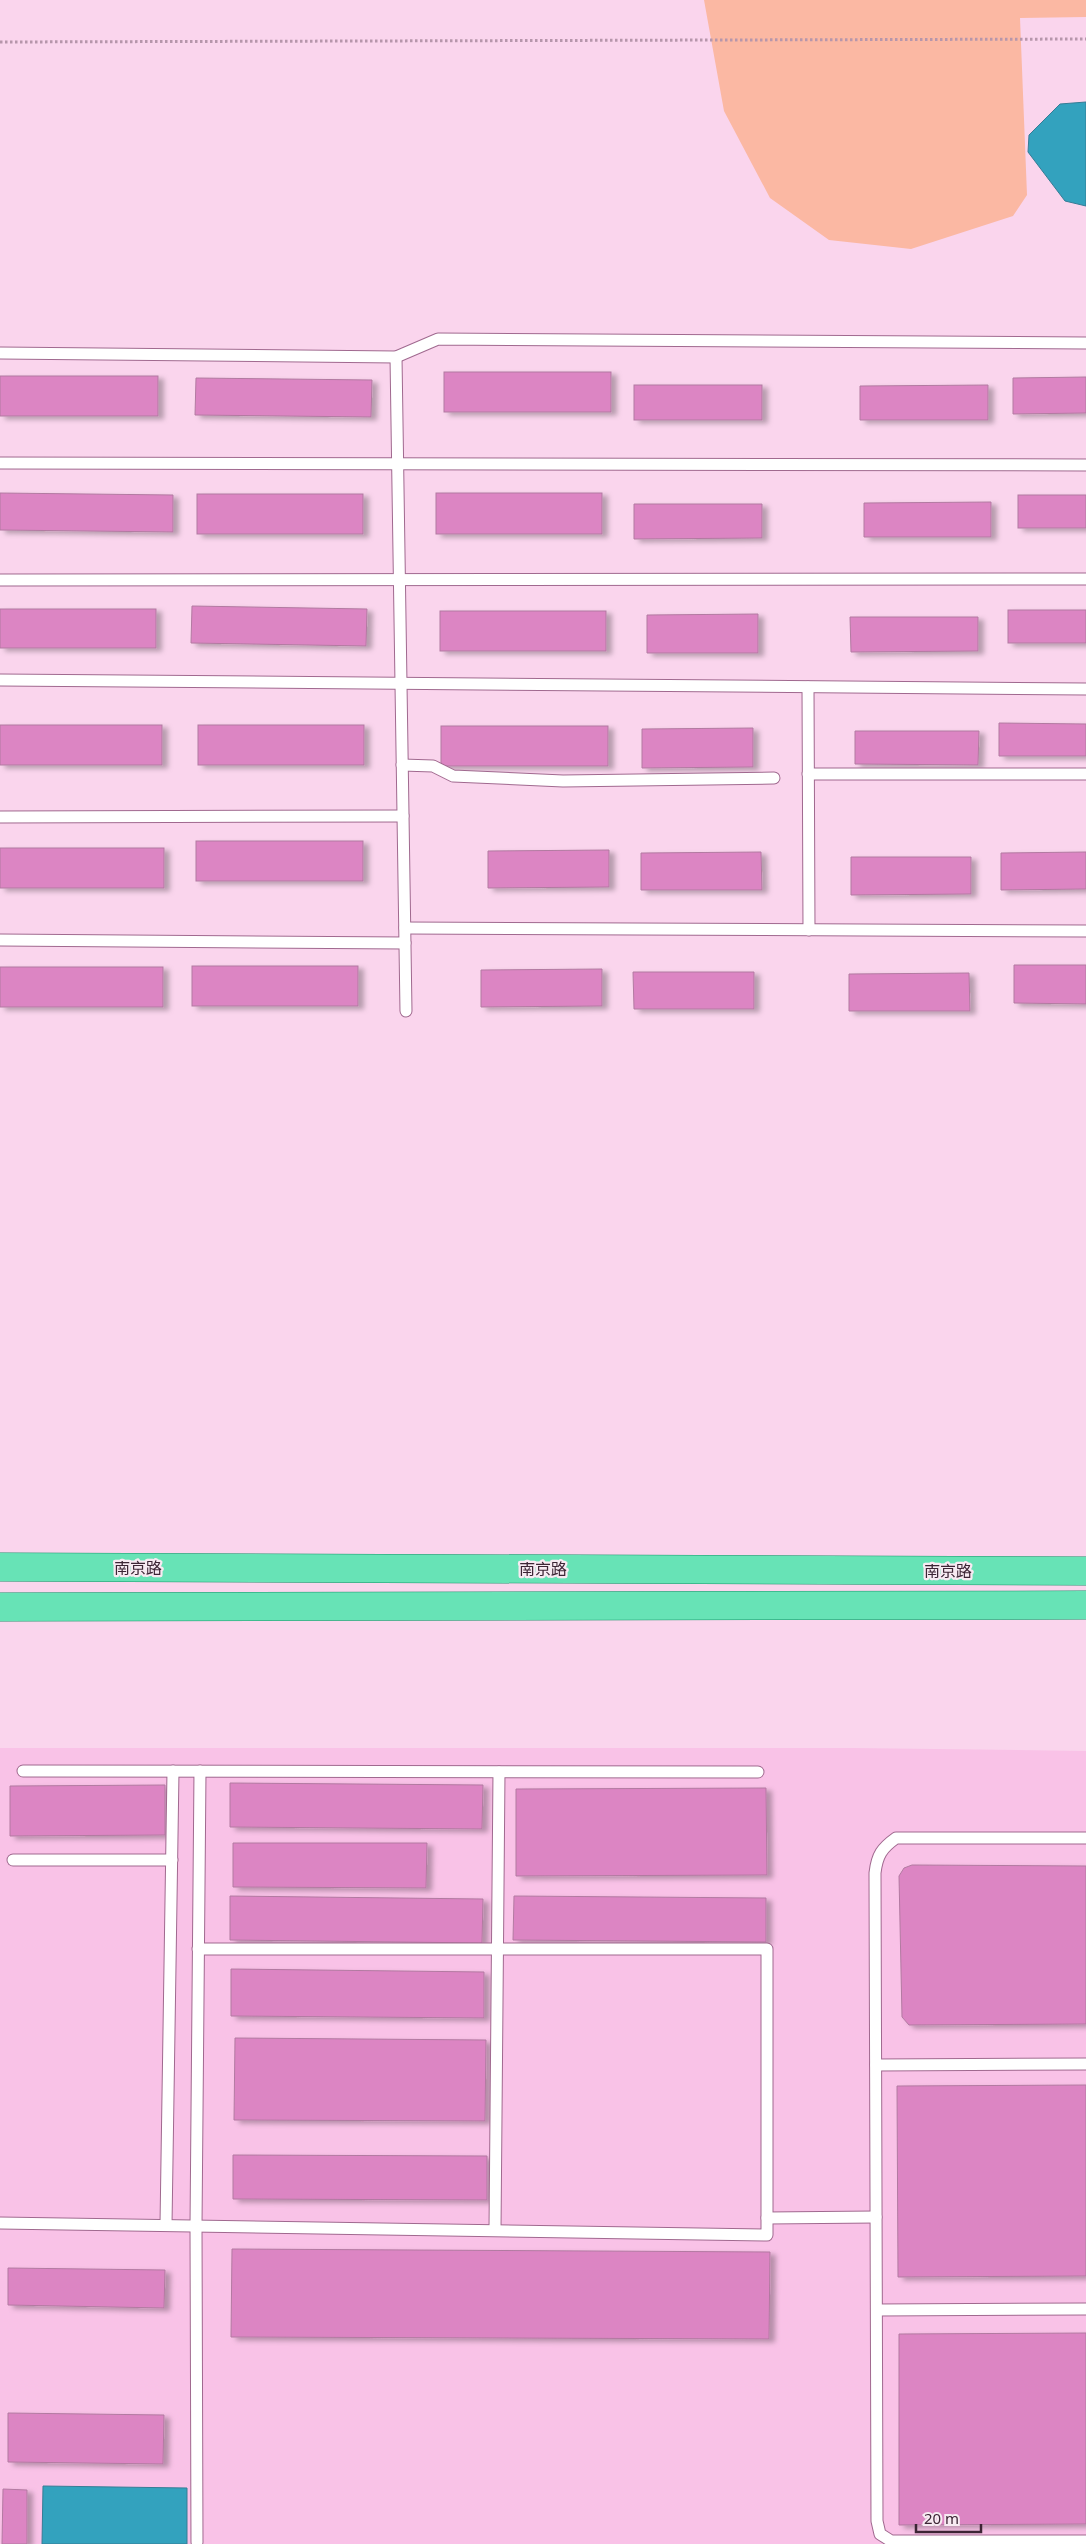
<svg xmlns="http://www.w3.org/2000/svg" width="1086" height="2544" font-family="'Noto Sans','Noto Sans SC',sans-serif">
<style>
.built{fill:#f9c2e7}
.green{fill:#fbb8a3}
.water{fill:#33a2be;stroke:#367c95}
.building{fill:#dc85c3;stroke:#b27aa1;filter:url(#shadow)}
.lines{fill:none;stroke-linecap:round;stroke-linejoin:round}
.service-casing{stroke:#a0698f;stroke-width:13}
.primary-casing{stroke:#169469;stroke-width:29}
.path{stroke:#b696ab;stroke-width:3;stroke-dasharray:2.5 2.5;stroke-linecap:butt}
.service{stroke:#fff;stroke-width:11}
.primary{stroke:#67e3b6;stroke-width:28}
.labels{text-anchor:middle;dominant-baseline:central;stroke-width:4.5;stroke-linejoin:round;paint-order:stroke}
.street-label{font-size:16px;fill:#3c2535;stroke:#f7eaf2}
</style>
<defs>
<filter id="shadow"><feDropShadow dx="5.5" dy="3" stdDeviation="2.5" flood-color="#0004"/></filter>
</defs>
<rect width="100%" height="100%" fill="#fad5ed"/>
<!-- built -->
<path class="built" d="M0,1748H853L1086,1751V2544H0Z"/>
<!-- green -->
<path class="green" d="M704,0H1086V17L1020,18L1027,195L1013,216L911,249L829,240L770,198L724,111Z"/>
<!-- water -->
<g class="water">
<path d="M1086,102V206L1065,201L1028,152L1029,135L1060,104Z"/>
<path d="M43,2486L187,2488V2544H42Z"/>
</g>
<!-- building -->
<g class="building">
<rect x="444" y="372" width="167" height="40"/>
<rect x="0" y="376" width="158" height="40"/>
<path d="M1086,377V413L1013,414V378Z"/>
<path d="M196,378L372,380L371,417L195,415Z"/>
<rect x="634" y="385" width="128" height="35"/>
<path d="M988,385V420H860V386Z"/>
<path d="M0,493L173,495V532L0,530Z"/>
<rect x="436" y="493" width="166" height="41"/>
<rect x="197" y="494" width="166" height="40"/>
<rect x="1018" y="495" width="68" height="33"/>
<path d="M991,502V537H864V503Z"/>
<path d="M634,504H762V538L634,539Z"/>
<path d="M192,606L367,609L366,646L191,643Z"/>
<rect x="0" y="609" width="156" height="39"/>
<rect x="1008" y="610" width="78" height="33"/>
<rect x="440" y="611" width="166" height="40"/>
<path d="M758,614V653H647V615Z"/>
<path d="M850,617H978V651L851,652Z"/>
<path d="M999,723L1086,724V756H999Z"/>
<rect x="0" y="725" width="162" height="40"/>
<rect x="198" y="725" width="166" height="40"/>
<rect x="441" y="726" width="167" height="40"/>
<path d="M753,728V767L642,768V729Z"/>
<path d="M855,731H979L978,765L855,764Z"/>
<rect x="196" y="841" width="167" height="40"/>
<rect x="0" y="848" width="164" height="40"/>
<path d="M609,850V887L488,888V851Z"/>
<path d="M761,852L762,890H641V853Z"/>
<path d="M1086,852V889L1001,890V853Z"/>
<path d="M851,857H971V894L851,895Z"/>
<path d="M1014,965H1086V1004L1014,1003Z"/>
<rect x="192" y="966" width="166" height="40"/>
<rect x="0" y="967" width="163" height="40"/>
<path d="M602,969V1006L481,1007V970Z"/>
<path d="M633,972H754V1009H634Z"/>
<path d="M969,973L970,1011H849V974Z"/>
<path d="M230,1783L483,1785L482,1829L230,1827Z"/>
<path d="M165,1785V1835L10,1836V1786Z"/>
<path d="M766,1788L767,1875L516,1876V1789Z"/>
<path d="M233,1843H427L426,1888L233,1887Z"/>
<path d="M912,1865L1086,1866V2024L909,2025L902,2017L899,1876L904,1868Z"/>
<path d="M230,1896L483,1899L482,1943L230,1940Z"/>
<path d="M514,1896L766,1898V1942L513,1940Z"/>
<path d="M231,1969L484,1972V2018L231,2016Z"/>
<path d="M235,2038L486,2040L485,2121L234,2120Z"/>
<path d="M1086,2085V2276L898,2277L897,2086Z"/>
<path d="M233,2155L487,2156V2200L233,2199Z"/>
<path d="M232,2249L770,2252L769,2339L231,2337Z"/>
<path d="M8,2268L165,2270L164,2308L8,2305Z"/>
<path d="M1086,2333V2524L899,2525V2334Z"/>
<path d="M8,2413L164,2415L163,2464L8,2462Z"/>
<path d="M3,2489L27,2490V2544H2Z"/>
</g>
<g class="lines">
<!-- service casing -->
<g class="service-casing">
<g id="service">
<path d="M0,353L396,357L438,339L1086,343"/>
<path d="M396,357L406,1011"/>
<path d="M0,463L1086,465"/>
<path d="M0,580L1086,579"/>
<path d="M0,680L1086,689"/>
<path d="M808,687L809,930"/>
<path d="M402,765L433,766L453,776L563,781L774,778"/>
<path d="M808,774H1086"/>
<path d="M0,817L403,816"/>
<path d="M405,928L1086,931"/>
<path d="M0,940L405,943"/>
<path d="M23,1771L758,1772"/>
<path d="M1086,1838H896C882,1848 877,1855 875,1873L877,2521L880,2534L891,2541H1086"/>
<path d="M13,1860H172"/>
<path d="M876,2065L1086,2064"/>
<path d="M767,2218L876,2217"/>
<path d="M0,2223L767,2235V1949H198"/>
<path d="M166,2225L173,1771"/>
<path d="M495,2230L499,1772"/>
<path d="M877,2310L1086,2309"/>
<path d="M197,2542L196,2226L200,1771"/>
</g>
</g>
<!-- primary casing -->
<g class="primary-casing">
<g id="primary">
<path d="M0,1567L1086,1571"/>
<path d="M0,1607L1086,1605"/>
</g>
</g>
<!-- path -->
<path class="path" d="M0,42L1086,39"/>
<!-- service -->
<use href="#service" class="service"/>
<!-- primary -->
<use href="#primary" class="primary"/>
</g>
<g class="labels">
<!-- street labels -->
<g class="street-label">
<text x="138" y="1568">南京路</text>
<text x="543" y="1569">南京路</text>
<text x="948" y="1571">南京路</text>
</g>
</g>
<!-- scale -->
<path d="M916 2524v8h65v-8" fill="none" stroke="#3c2535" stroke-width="2.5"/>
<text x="924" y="2524" font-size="15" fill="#3c2535" stroke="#f7eaf2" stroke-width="4" paint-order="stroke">20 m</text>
</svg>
